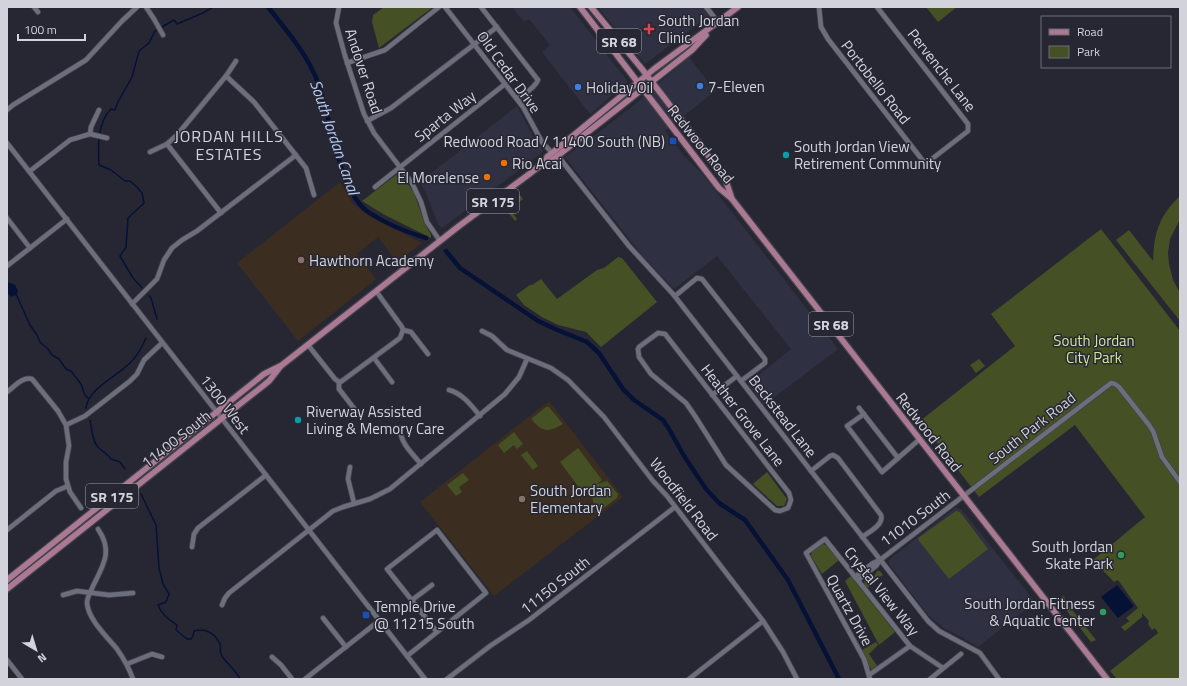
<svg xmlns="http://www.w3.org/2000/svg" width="1187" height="686" font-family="'Titillium Web',sans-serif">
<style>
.built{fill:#303043}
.education{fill:#3b2d20}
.green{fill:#455125}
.water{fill:#051235}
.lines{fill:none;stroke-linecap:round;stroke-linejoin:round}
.stream{stroke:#051235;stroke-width:1.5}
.canal{stroke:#051235;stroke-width:4.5}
.minor-casing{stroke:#42434d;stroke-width:6}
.major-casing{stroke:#42434d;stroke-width:8}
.minor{stroke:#6d6e7c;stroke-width:4.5}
.major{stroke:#ab7992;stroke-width:5.5}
.health-dot{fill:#e0444e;stroke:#272734;stroke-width:1.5}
.shop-dot{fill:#3f7fe0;stroke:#272734;stroke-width:1.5}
.transit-dot{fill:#1a4fb4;stroke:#272734;stroke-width:1.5}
.culture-dot{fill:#0f9aa8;stroke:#272734;stroke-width:1.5}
.food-dot{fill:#e8710a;stroke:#272734;stroke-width:1.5}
.education-dot{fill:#8d6e63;stroke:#272734;stroke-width:1.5}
.leisure-dot{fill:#2e9e5b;stroke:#272734;stroke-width:1.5}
.labels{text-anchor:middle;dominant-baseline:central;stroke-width:3;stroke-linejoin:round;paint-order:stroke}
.shield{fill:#272734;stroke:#9f9fa9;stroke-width:1}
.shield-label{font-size:14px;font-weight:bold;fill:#d2d3db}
.poi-label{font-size:15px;fill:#d2d3db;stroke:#272734;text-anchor:start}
.street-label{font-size:15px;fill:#d2d3db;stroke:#272734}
.park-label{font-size:15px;fill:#d0e79b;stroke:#272734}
.neighbourhood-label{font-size:16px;letter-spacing:1px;fill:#d2d3db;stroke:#272734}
.water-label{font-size:16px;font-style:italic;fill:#b8cbf4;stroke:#272734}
</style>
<rect width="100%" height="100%" fill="#272734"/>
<!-- built -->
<g class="built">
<path d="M512,7H570L628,82L590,114L542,52L550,45L529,19L524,22Z"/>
<path d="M598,7H711L714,12L645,64Z"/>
<path d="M689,57L715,91L665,131L685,157L703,175L838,349L764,405L749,385V383L791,349L717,256L674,289L641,254L565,157L603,129L634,105Z"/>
<path d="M517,106L534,138L543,150L540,154L442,228L438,224L426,193L420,182Z"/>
<path d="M955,508H957L962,510L1035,602L978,647L960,636L944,628L928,615L889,564V560L894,556Z"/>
</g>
<!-- education -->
<g class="education">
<path d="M340,182L353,204L369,216L422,243L397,262L378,237L357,254L376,279L298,341L237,263Z"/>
<path d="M549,401L623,497L494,596L420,502Z"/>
</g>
<!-- green -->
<g class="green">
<path d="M384,7H433L379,48L372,22L373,15Z"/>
<path d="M926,7H957L938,22Z"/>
<path d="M400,172L414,193L425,224L431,235V238L383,214L362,201Z"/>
<path d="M520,195L523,199L510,209L517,219L515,221L504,207Z"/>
<path d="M1180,196V219L1170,239L1168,253L1169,264L1173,280L1180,293V321L1116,240L1129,230L1153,261C1154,233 1159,216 1180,196Z"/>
<path d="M1101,229L1180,331V679H1117L1110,671L1158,633L1155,628L1152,630L1148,624L1149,621L1142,613V617L1125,631L1121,627L1128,622H1130L1126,618L1138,608L1118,580L1114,582L1093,560L1145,517L1075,425L979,497L920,421L1015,346L991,314Z"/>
<path d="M618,257L622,258L657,302L601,347L586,332L558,325L542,317L524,305L516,295L530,285H532L541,279L557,299L597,270L604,268Z"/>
<path d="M979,359L985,366L976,373L970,365Z"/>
<path d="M546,407H549L563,424C548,433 542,432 531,419Z"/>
<path d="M514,432L523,444L517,449L514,445L504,453L498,445Z"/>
<path d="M578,448L602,480L584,494L560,462Z"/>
<path d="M527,451L538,466L533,470L521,455Z"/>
<path d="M767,472L787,499L784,506H777L753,484Z"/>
<path d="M463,473L469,480L459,487L462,492L456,496L447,485Z"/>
<path d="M607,481L618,494L617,498L601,510C593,506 592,500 592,492L597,484Z"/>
<path d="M956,511L960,512L988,549L949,579L919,541L918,538Z"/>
<path d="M821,544C829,543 835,554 839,560L822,574L811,556L812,552Z"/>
<path d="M877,571H880L883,575L873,581L868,588L865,585L864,581L875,575Z"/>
<path d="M851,576L895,632L879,645L845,581Z"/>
<path d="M1064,596L1066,602L1096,640L1091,642L1059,601L1061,597Z"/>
<path d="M876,642L878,645L869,654L878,667L872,670L868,666L862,650Z"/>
</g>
<!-- water -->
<g class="water">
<path d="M8,282L15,285L18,291L16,295L11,297L7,293Z"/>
<path d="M1117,585L1134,606L1118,618L1101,597Z"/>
</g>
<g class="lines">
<!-- stream -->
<g class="stream">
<path d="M142,288L133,278L120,256L126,247L128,218L144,203L142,193L137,187L130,181H125L111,170L99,165C98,147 97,123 111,109L115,110L118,102L132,77L139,51L149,43L155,31L174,20L177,24L203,13L213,7"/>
<path d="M16,294L30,325L37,335L40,342L48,349L52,355L59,359L66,369L71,371L81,384L85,395L88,398"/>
<path d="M149,296L151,298L157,319"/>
<path d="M86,408C88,388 118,376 131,362C138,355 142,347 146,338"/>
<path d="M90,420C92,428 92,443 99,448C104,453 107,453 111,459L120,462L125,469"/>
<path d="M141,494L156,525L159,568L163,584L169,594L166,602L158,605C161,614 169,620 177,625L176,630L187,639H191L193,636L194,631C205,628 215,633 220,644C221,648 219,652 222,656C227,664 236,670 240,679"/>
</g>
<!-- canal -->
<g class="canal">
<path d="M268,7C286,30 308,55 318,83C331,118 338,190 368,212C386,224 406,232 426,238"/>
<path d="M446,251L460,268L538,321L555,329L587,342L599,353L623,389L634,400L663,420L669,429L684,456L706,489L719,503L745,520L788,580L839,679"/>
</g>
<!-- minor casing -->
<g class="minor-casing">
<g id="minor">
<path d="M34,7L38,12"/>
<path d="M146,7L154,19L163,35"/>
<path d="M339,7L336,23L345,56L364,114L374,133L412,183L421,202L427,222L440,241"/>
<path d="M445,7L523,107L542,142L552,153"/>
<path d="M481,7L538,80C535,88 524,94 517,99"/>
<path d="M706,7L718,22"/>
<path d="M819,7L821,27L828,39L920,157L923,161L928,162L968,131V124L877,7"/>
<path d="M347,63L385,50L439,7"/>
<path d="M226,76L254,102L306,168L314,195"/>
<path d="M7,110L13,105L86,60L122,21L137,7"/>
<path d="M367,121L391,108L497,27"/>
<path d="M90,134L91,127L99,110"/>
<path d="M7,143L425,679"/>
<path d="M167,144L221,213"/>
<path d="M150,152L167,144L177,135L226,76L236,61"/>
<path d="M558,156L629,246L673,294L928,621L939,631L980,653L999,679"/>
<path d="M30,171L70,140L90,134L107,138"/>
<path d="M375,187L505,84"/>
<path d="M7,218L30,248"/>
<path d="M7,266L67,219"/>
<path d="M376,291L402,327L403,330"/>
<path d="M675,296L697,278L702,279L765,359V363L741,381"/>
<path d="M132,304L157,279L164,260L172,248L182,240L197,231L296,155"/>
<path d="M403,330L411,332L428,354"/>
<path d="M482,331L492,336L507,350L551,368L568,380L604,417L653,481L667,496L763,621L783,652L797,679"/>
<path d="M658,333L665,334L789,493L791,500L788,508L780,511L775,510L726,465L695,416L686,403L651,374L639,357L638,349L639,347Z"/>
<path d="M308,345L335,379L339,382L342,381L400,338L403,330"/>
<path d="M374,358L392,382"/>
<path d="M339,382V389L356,411"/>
<path d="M449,390C462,393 472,406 480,416"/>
<path d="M7,392C14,387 23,376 32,379L58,411L66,425L69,446L66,462V479L70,492L81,508"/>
<path d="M712,395L737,376"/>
<path d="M859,408L898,458"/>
<path d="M864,414L847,426L882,472C895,461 907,450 920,439"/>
<path d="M66,425L85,416L130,381L137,374L144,360L162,343"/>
<path d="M400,428C400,443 412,453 421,464"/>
<path d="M350,467L348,479L354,503"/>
<path d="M811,471L830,456L833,455L838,458L881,515C884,525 869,532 862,537"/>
<path d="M98,529C113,551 104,564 93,586C91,592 87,597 87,603C88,619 107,637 117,649C124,659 129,668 133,679"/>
<path d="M7,530L56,491L68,486"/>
<path d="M192,547L194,534L198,528L266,475"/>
<path d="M855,577L873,563L880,560L1111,383L1115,384L1119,387L1149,425L1153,431L1162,457L1180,482"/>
<path d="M858,580L876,566L880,560"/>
<path d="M63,595L77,591L109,595L133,593"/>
<path d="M412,600L432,585"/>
<path d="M222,605L225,598L229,593L333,511L343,507L370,499L390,489L505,394L519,377L527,359"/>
<path d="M323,618L346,647"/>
<path d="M407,656L486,593L437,530L387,569L437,632"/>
<path d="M272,657L281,665L292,679"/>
<path d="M7,660L22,679"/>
<path d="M127,664L152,654L162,657"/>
<path d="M869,675L910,646"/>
<path d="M305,679L380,620"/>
<path d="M447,679L490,646L529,620L675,507"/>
<path d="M689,679L763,621"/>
<path d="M870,679L864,659L806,553L825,539L910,646L943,668"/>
<path d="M930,679L961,654"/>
</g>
</g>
<!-- major casing -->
<g class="major-casing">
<g id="major">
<path d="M580,7L719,188L732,199L1107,679"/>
<path d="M591,7L642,69L699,143L726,181L732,199"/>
<path d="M546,161H551L692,50L706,35"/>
<path d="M7,580L264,374L282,365L459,226L528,175L546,161L547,157L552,153L654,69L738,7"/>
<path d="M7,589L269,381L280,367"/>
</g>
</g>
<!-- minor -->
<use href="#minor" class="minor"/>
<!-- major -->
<use href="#major" class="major"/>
</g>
<!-- markers -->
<path class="health-dot" d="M647 23h4v4h4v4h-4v4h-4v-4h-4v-4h4z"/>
<g class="shop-dot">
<circle cx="700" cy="86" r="4"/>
<circle cx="578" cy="87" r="4"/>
</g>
<g class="transit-dot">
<rect x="669" y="137" width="8" height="8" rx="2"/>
<rect x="362" y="611" width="8" height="8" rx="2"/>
</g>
<g class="culture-dot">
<circle cx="786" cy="155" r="4"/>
<circle cx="298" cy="420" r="4"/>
</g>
<g class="food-dot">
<circle cx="504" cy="163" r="4"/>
<circle cx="487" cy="177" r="4"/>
</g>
<g class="education-dot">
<circle cx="301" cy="260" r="4"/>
<circle cx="522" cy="499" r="4"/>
</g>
<g class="leisure-dot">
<circle cx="1121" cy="555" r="4"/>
<circle cx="1103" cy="612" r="4"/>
</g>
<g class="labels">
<!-- shield labels -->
<g class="shield">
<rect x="597" y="29" width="44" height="24" rx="3"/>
<rect x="467" y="189" width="52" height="24" rx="3"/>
<rect x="809" y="312" width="44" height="24" rx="3"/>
<rect x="86" y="484" width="52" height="24" rx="3"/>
</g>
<g class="shield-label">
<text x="619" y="41">SR 68</text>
<text x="493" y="201">SR 175</text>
<text x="831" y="324">SR 68</text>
<text x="112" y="496">SR 175</text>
</g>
<!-- poi labels -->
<g class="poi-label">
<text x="658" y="20">South Jordan<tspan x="658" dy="17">Clinic</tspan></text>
<text x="708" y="86">7-Eleven</text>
<text x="586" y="87">Holiday Oil</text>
<text x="665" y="141" text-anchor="end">Redwood Road / 11400 South (NB)</text>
<text x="794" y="146">South Jordan View<tspan x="794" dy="17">Retirement Community</tspan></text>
<text x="512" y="163">Rio Acai</text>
<text x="479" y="177" text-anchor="end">El Morelense</text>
<text x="309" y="260">Hawthorn Academy</text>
<text x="306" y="411">Riverway Assisted<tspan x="306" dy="17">Living &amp; Memory Care</tspan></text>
<text x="530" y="490">South Jordan<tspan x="530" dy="17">Elementary</tspan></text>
<text x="1113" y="546" text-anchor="end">South Jordan<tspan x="1113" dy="17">Skate Park</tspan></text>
<text x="1095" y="603" text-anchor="end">South Jordan Fitness<tspan x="1095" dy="17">&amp; Aquatic Center</tspan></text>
<text x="374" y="606">Temple Drive<tspan x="374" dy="17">@ 11215 South</tspan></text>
</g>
<!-- street labels -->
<g class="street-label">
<text transform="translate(942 70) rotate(52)">Pervenche Lane</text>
<text transform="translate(364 71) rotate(72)">Andover Road</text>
<text transform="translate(509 72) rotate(54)">Old Cedar Drive</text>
<text transform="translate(876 82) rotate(52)">Portobello Road</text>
<text transform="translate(445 116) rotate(-38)">Sparta Way</text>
<text transform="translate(701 144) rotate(51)">Redwood Road</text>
<text transform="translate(225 404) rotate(52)">1300 West</text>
<text transform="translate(743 415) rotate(52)">Heather Grove Lane</text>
<text transform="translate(783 416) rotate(52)">Beckstead Lane</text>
<text transform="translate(1032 428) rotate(-38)">South Park Road</text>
<text transform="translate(929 432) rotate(52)">Redwood Road</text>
<text transform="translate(176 439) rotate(-38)">11400 South</text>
<text transform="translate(684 499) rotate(52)">Woodfield Road</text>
<text transform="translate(915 518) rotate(-37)">11010 South</text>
<text transform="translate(555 585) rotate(-38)">11150 South</text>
<text transform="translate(882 591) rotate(51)">Crystal View Way</text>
<text transform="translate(850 610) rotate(61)">Quartz Drive</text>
</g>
<!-- park labels -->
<g class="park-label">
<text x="1094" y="340">South Jordan<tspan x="1094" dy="17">City Park</tspan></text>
</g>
<!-- neighbourhood labels -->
<g class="neighbourhood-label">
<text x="229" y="136">JORDAN HILLS<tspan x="229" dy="18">ESTATES</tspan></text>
</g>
<!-- water labels -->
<g class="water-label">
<text transform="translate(335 137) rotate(71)">South Jordan Canal</text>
</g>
</g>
<!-- border -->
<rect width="1187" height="686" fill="none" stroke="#d2d3db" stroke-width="16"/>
<!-- legend -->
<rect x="1041" y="16" width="130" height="52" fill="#272734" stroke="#6b6c77"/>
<rect x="1049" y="29" width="20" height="6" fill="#ab7992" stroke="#6b6c77"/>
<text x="1077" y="36" font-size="12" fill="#d2d3db">Road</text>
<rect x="1049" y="46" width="20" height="12" fill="#455125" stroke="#6b6c77"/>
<text x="1077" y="56" font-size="12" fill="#d2d3db">Park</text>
<!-- north arrow -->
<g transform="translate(36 650) rotate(142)" stroke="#272734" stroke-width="3" paint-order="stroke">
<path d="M0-3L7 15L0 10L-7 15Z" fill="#d2d3db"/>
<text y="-6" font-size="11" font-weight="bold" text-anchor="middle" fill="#d2d3db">N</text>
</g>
<!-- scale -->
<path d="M18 34v6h67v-6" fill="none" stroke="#d2d3db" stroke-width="2"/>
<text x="24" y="34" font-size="12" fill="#d2d3db" stroke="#272734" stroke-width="3" paint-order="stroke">100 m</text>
</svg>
